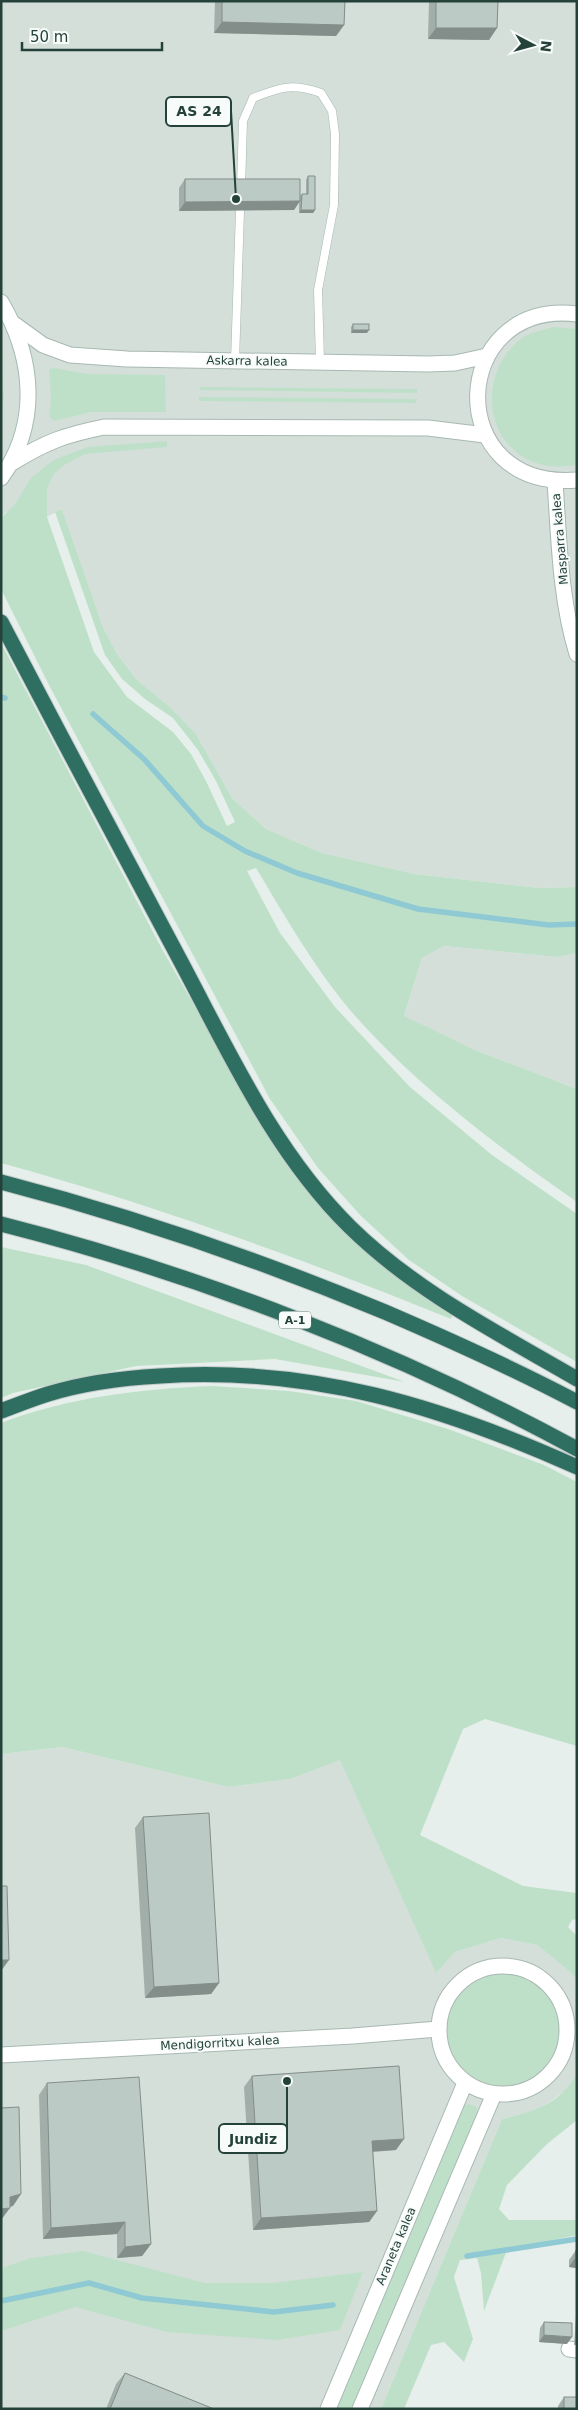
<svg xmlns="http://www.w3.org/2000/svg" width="578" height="2410" font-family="'DejaVu Sans',sans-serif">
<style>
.built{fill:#d4dfda}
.green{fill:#bfe0c8}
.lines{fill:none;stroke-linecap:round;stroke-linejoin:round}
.stream{stroke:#8ec9d4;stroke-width:5.5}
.lane-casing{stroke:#a8b8b2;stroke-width:9}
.street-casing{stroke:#a8b8b2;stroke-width:17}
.secondary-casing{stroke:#a4bbb3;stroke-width:17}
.highway-casing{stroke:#c2cac8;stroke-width:17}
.lane{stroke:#fff;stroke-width:8}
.street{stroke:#fff;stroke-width:15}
.secondary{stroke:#fff;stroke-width:15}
.highway{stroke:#2f6f62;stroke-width:15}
.wall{fill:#a1aea9}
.shaded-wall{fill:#838d89}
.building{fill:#bbcac4;stroke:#838d89}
.labels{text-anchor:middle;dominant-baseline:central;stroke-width:4;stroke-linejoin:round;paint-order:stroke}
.shield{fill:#f7fbf9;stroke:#637a73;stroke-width:1}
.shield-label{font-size:11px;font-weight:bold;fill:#24423a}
.street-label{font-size:12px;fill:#24423a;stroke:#f7fbf9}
.leader{fill:none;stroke:#24423a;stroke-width:2}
.callout-dot{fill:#24423a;stroke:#f7fbf9;stroke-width:2}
.callout{fill:#f7fbf9;stroke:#24423a;stroke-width:2}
.callout-label{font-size:14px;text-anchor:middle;font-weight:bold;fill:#24423a}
</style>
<rect width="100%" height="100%" fill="#e6efeb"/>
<!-- built -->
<g class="built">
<path d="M1,1H577V887L540,888L415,874L322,853L266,829L232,798L196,734L170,707L137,680L117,654L103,627L62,509L41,520L6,512L1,518Z"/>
<path d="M444,946L558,957L577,953V1089L475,1050L404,1017L422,958Z"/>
<path d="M62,1747L228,1787L290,1779L340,1759L436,1972L455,1952L501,1938L537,1945L570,1972L577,1980V2074L567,2089L540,2109L502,2119L381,2409H1V1754Z"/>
</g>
<!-- green -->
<g class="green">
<path d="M553,327L577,329V465C561,467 546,468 531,461C479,438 480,363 527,335C535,331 545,330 553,327Z"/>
<path d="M1,363L4,397L1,416Z"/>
<path d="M54,368L88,374L165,375L166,412H91L54,421L49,417L51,398L49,369Z"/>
<path d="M199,387L417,389V393L200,390Z"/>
<path d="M199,397L417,399L416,403L199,401Z"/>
<path d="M167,441V447L85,454L64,465L53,475L47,489V517L94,652L127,697L173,732L191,754L206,781L227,826L235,822L216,781L198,750L173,718L145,699L122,679L105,655L55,512L62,509L103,627L117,654L137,680L170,707L196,734L232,798L266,829L322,853L415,874L540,888L577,887V953L558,957L444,946L422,958L404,1016L475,1050L577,1089V1202C503,1150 430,1096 368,1030C323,983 289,923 256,868L247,871L280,933L335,1007L410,1087L492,1155L577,1214V1362L462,1296L409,1260L361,1216L318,1168L270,1099L50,687L1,589V518L15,504L31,478L53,460L88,447Z"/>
<path d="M1,643L162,949L258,1117L289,1167L333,1220L453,1313L451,1319C303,1259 155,1205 1,1163Z"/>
<path d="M1,1247L86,1265L405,1382L275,1359L136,1366L13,1393L1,1398Z"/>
<path d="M212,1386L289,1391L356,1401L448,1429L544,1465L577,1482V1746L485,1719L463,1729L420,1835L523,1886L577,1893V1919L572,1920L568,1927L577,1936V1980L570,1972L537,1945L501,1938L455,1952L436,1973L340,1760L290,1779L228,1787L62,1747L1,1754V1423C69,1397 140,1389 212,1386Z"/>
<circle cx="504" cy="2029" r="57"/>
<path d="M577,2074V2120L547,2144L507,2185L499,2209L509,2220H577V2235L507,2250L484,2311L481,2273L477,2258L460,2260L454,2277L473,2339L464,2362L444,2342L431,2345L404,2409H381L502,2119C537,2110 557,2106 577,2074Z"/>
<path d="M469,2104L477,2107V2114L354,2409H335L463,2106Z"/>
<path d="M83,2251L205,2283H271L363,2272L340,2330L277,2340L167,2332L75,2307L1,2331V2268L31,2258Z"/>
</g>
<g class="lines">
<!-- stream -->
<g class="stream">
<path d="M1,697L5,698"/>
<path d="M93,714L144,759L203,826L245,851L297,873L418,909L549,925L577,924"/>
<path d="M467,2256L577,2239"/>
<path d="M1,2301L89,2283L142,2298L274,2312L333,2305"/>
</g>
<!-- lane casing -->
<g class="lane-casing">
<g id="lane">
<path d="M241,188L243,121L253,98C281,87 292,83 321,93L332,111L335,134L334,205L318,290L320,362"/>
<path d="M235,361L240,211"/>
</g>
</g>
<!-- street casing -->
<g class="street-casing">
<g id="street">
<path d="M577,314C448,299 441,491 577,480"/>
<path d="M14,324L43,345L70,355L127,359L428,364L455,363L487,356"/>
<path d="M12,463C45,442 65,435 104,427L428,428L485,435"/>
<path d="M555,482C559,539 560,599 577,654"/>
<circle cx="503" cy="2030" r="64"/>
<path d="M1,2055L353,2036L438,2029"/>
<path d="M569,2349L577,2350"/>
<path d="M328,2409L465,2083"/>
<path d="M360,2409L494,2094"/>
</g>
</g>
<!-- secondary casing -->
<g class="secondary-casing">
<path id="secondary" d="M1,302C34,358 40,423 1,478"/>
</g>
<!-- highway casing -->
<g class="highway-casing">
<g id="highway">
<path d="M1,622C60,735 120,847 180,960C229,1052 274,1152 350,1227C415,1291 498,1333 577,1379"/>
<path d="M1,1182C132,1216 260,1260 385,1312C450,1340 515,1369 577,1402"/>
<path d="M1,1224C198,1274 399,1352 577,1449"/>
<path d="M1,1411C17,1405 32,1399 48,1394C84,1383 122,1378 160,1376C310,1366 441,1406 577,1467"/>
</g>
</g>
<!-- lane -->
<use href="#lane" class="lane"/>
<!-- street -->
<use href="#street" class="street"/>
<!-- secondary -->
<use href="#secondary" class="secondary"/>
<!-- highway -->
<use href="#highway" class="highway"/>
</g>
<!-- wall -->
<g class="wall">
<path d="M215,1H345L344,25L336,36L214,33Z"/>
<path d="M429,1H498L497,28L489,40L428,39Z"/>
<path d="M308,176L315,210L313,213H299V202L294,210L179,211V188L185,179L300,196L302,194H306V180Z"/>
<path d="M353,324L367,333H351V327Z"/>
<path d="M143,1817L219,1983L211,1994L145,1998L135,1828Z"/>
<path d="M252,2076L396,2150L373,2152L377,2211L369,2222L253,2230L244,2087Z"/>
<path d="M47,2083L151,2244L142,2256L117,2258V2234L43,2239L39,2095Z"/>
<path d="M576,2250H577V2268L569,2267V2260Z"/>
<path d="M577,2302V2345H574Z"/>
<path d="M544,2322L567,2344L539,2342L540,2328Z"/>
<path d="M125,2373L214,2409H106L116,2384Z"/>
<path d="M564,2397L577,2409H558V2406Z"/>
</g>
<!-- shaded-wall -->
<g class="shaded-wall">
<path d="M222,22L344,25L336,36L214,33Z"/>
<path d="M436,28H497L489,40L428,39Z"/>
<path d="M300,201L294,210L179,211L185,202Z"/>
<path d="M301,210H315L313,213H299Z"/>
<path d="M353,330H369L367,333H351Z"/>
<path d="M1,1960H9L1,1971Z"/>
<path d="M219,1983L211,1994L145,1998L154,1987Z"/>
<path d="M404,2139L396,2150L364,2152L372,2141Z"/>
<path d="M21,2194L13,2206L2,2209L10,2208L1,2220V2209L10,2197Z"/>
<path d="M377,2211L369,2222L253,2230L261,2218Z"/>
<path d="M125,2222L117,2234L43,2239L51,2228Z"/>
<path d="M151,2244L142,2256L117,2258L125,2247Z"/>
<path d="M575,2258H577V2268L569,2267Z"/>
<path d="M544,2335L572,2337L567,2344L539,2342Z"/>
</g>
<!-- building -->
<g class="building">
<path d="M222,1H345L344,25L222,22Z"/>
<path d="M436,1H498L497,28H436Z"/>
<path d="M308,176H315V210H301L302,194H308Z"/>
<path d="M185,179H300V201L185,202Z"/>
<rect x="353" y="324" width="16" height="6"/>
<path d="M209,1813L219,1983L154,1987L143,1817Z"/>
<path d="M1,1886H7L9,1960H1Z"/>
<path d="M399,2066L404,2139L372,2141L377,2211L261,2218L252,2076Z"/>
<path d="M139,2077L151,2244L125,2247V2222L51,2228L47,2083Z"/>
<path d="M19,2107L21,2194L10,2197V2208L1,2209V2108Z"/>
<path d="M576,2250H577V2258H575Z"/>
<path d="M544,2322L572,2323V2337L544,2335Z"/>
<path d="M125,2373L214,2409H110Z"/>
<rect x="564" y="2397" width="13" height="12"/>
</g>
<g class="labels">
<!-- shield labels -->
<rect class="shield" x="279" y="1311.5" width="32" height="17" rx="4"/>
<g class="shield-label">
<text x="295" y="1320">A-1</text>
</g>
<!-- street labels -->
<g class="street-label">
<text transform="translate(247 361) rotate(1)">Askarra kalea</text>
<text transform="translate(560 539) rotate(-95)">Masparra kalea</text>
<text transform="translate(220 2043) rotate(-3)">Mendigorritxu kalea</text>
<text transform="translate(396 2246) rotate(-67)">Araneta kalea</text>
</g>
</g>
<!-- callouts -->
<path class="leader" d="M236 199L231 111M287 2081L287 2139"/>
<g class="callout-dot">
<circle cx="236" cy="199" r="5"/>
<circle cx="287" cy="2081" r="5"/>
</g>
<g class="callout">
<rect x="166" y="97" width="65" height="29" rx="5"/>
<rect x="219" y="2124" width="68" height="29" rx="5"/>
</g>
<g class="callout-label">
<text x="199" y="116">AS 24</text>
<text x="253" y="2144">Jundiz</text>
</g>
<!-- border -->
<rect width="578" height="2410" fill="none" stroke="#24423a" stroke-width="5"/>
<!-- north arrow -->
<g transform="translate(533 45) rotate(96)" stroke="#f7fbf9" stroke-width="4" paint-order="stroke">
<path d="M0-4L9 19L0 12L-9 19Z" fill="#24423a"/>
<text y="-8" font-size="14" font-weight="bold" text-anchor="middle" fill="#24423a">N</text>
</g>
<!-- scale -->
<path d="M22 42v8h140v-8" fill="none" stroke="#24423a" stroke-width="2.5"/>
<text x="30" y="42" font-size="15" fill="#24423a" stroke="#f7fbf9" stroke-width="4" paint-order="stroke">50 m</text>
</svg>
